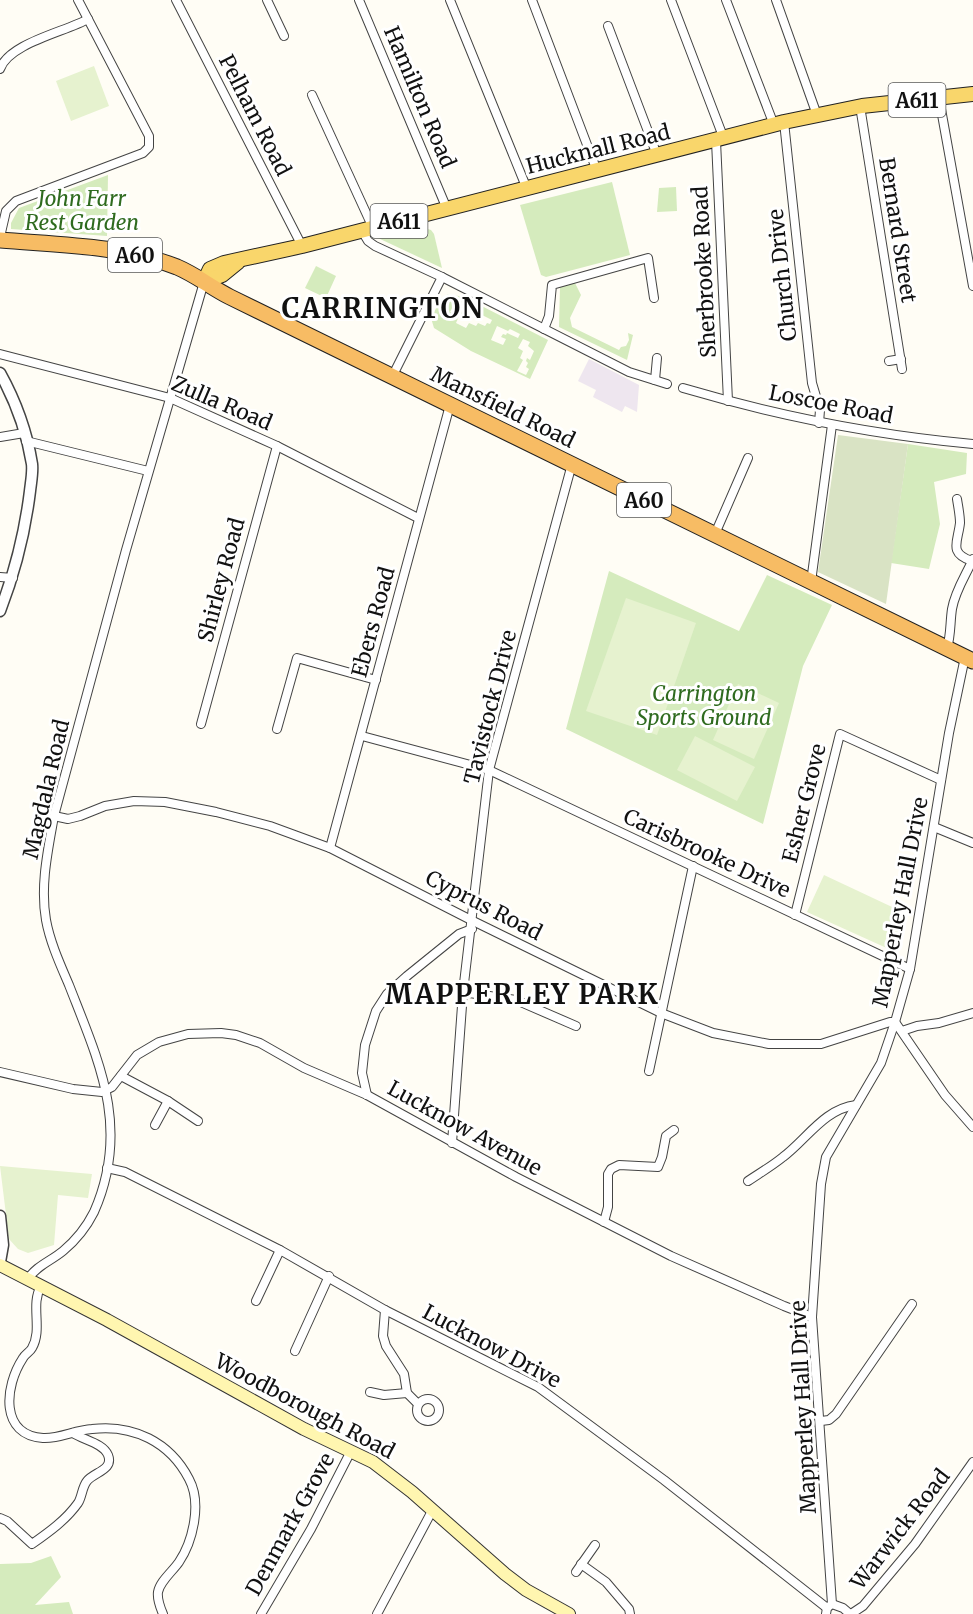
<svg xmlns="http://www.w3.org/2000/svg" width="973" height="1614" font-family="Merriweather,serif">
<style>
.industrial{fill:#eee6ef}
.green{fill:#d5ebbd;fill-rule:evenodd}
.cemetery{fill:#d9e3c4}
.pitch{fill:#e6f2cf}
.lines{fill:none;stroke-linecap:round;stroke-linejoin:round}
.minor-casing{stroke:#444;stroke-width:10}
.tertiary-casing{stroke:#444;stroke-width:13}
.secondary-casing{stroke:#333;stroke-width:14}
.primary-casing{stroke:#222;stroke-width:16}
.trunk-casing{stroke:#222;stroke-width:17}
.minor{stroke:#fff;stroke-width:8}
.tertiary{stroke:#fff;stroke-width:10}
.secondary{stroke:#fff6b0;stroke-width:12}
.primary{stroke:#f9d66b;stroke-width:14}
.trunk{stroke:#f7bc64;stroke-width:15}
.labels{text-anchor:middle;dominant-baseline:central;stroke-width:6;stroke-linejoin:round;paint-order:stroke}
.shield{fill:#fff;stroke:#585858;stroke-width:1.5}
.shield-label{font-size:20px;font-weight:bold;fill:#111}
.street-label{font-size:21px;fill:#111;stroke:#fff}
.park-label{font-size:21px;font-style:italic;fill:#2f6b1f;stroke:#fff}
.district-label{font-size:27px;font-weight:bold;letter-spacing:1.5px;fill:#111;stroke:#fff}
</style>
<rect width="100%" height="100%" fill="#fffdf5"/>
<!-- industrial -->
<path class="industrial" d="M589,359L639,385L637,412L625,406L622,412L593,397L596,390L578,381Z"/>
<!-- green -->
<g class="green">
<path d="M108,175L107,236L11,229V223L19,208Z"/>
<path d="M612,182L630,255L546,277L541,275L520,205Z"/>
<path d="M676,187L677,211L657,212L659,188Z"/>
<path d="M421,227L431,230L434,234L442,268L378,238Z"/>
<path d="M316,266L336,276L326,298L305,288Z"/>
<path d="M575,283L581,295L570,318L572,327L619,350L621,347L626,346L629,340L628,333L633,335L627,360L559,327L560,287Z"/>
<path d="M448,294L464,297L548,340L530,379L471,351L434,328L431,318L441,299ZM456,301L461,304L459,308L462,310L460,315L467,318L470,313L479,319L482,315L492,320L490,324L487,323L485,326L478,323L476,326L469,323L466,328L456,323L459,316L450,312ZM497,326L508,331L510,329L520,334L518,338L507,333L506,335L503,334L501,337L506,339L503,345L491,340ZM523,339L530,342L528,346L534,351L530,360L527,358L526,361L528,363L526,367L529,369L526,375L517,371L523,360L520,358L523,351L518,348Z"/>
<path d="M908,444L967,453L966,474L934,482L940,524L929,569L891,563Z"/>
<path d="M609,571L739,631L767,575L832,605L803,666L763,824L566,729Z"/>
<path d="M51,1556L61,1577L35,1605L69,1602L73,1614H0V1564L31,1563Z"/>
</g>
<!-- cemetery -->
<path class="cemetery" d="M838,435L908,444L886,604L818,572Z"/>
<!-- pitch -->
<g class="pitch">
<path d="M94,66L109,106L71,121L56,81Z"/>
<path d="M626,598L696,623L657,735L586,711Z"/>
<path d="M738,684L779,703L754,759L713,740Z"/>
<path d="M695,736L755,767L737,801L677,770Z"/>
<path d="M824,875L907,914L891,950L807,912Z"/>
<path d="M0,1166L92,1174L88,1198L58,1195L54,1245L28,1253L18,1249L9,1239Z"/>
</g>
<g class="lines">
<!-- minor casing -->
<g class="minor-casing">
<g id="minor">
<path d="M176,0L302,246"/>
<path d="M267,0L284,36"/>
<path d="M359,0L447,209"/>
<path d="M450,0L527,189"/>
<path d="M532,0L597,171"/>
<path d="M671,0L724,139"/>
<path d="M726,0L774,125"/>
<path d="M776,0L817,115"/>
<path d="M608,26L657,155"/>
<path d="M0,69C9,43 65,32 88,19"/>
<path d="M312,95L373,228"/>
<path d="M939,98L973,286"/>
<path d="M860,106L902,369"/>
<path d="M784,122L812,383L820,410L819,423"/>
<path d="M716,141L728,401"/>
<path d="M362,231L368,241L375,246L442,277L629,372L667,384"/>
<path d="M0,237L6,211L16,201L143,153L149,147V136L78,0"/>
<path d="M544,329L549,316L552,285L648,258L654,298"/>
<path d="M0,354L170,398L277,446L418,518"/>
<path d="M889,361L901,359"/>
<path d="M392,377L442,277"/>
<path d="M655,380L657,358"/>
<path d="M683,388C778,416 874,435 973,444"/>
<path d="M0,437L24,433"/>
<path d="M26,441L148,471"/>
<path d="M957,499C958,506 960,515 960,523C958,542 948,553 972,561"/>
<path d="M715,534L748,458"/>
<path d="M0,577L13,578"/>
<path d="M811,582L832,425"/>
<path d="M947,648C951,635 950,622 952,609C955,591 966,575 973,559"/>
<path d="M201,724L277,446"/>
<path d="M277,729L297,658L376,680"/>
<path d="M362,736L489,770L910,969"/>
<path d="M54,816L68,819L80,816L105,806L134,801L165,802L216,812L270,826L330,848L473,921L661,1013L713,1033L769,1044H821L890,1022H895L945,1095L973,1127"/>
<path d="M934,827L973,843"/>
<path d="M330,848L450,405"/>
<path d="M795,915L840,734L941,780"/>
<path d="M463,992L516,1000L576,1026"/>
<path d="M902,1031L917,1026L939,1023L973,1013"/>
<path d="M649,1071L693,866"/>
<path d="M0,1072L73,1089L102,1092L112,1087L137,1055L159,1042L188,1034L221,1033L236,1035L260,1043L304,1068L367,1095L516,1177L671,1256L784,1306L812,1317"/>
<path d="M121,1076L168,1101L198,1121"/>
<path d="M367,1095L362,1073L365,1045L376,1011L387,994L407,976L459,934L472,929"/>
<path d="M155,1125L168,1101"/>
<path d="M452,1143L463,992L489,770L572,464"/>
<path d="M107,1168L125,1172L280,1250L385,1310L538,1387L664,1480L827,1608"/>
<path d="M748,1181C760,1173 772,1166 783,1157C807,1139 824,1109 856,1105"/>
<path d="M604,1222L608,1207V1174L611,1169L619,1165L658,1167L662,1157L666,1136L674,1130"/>
<path d="M28,1279C36,1266 51,1261 63,1251C75,1241 87,1226 94,1212C131,1128 99,1062 69,985C60,964 50,942 46,920C40,885 48,850 54,816L126,550L204,282"/>
<path d="M41,1286C30,1305 43,1329 32,1348C30,1352 25,1354 23,1358C4,1387 0,1435 43,1438C59,1439 75,1430 92,1429C133,1424 170,1442 189,1479C202,1503 193,1541 179,1562C173,1571 160,1581 158,1592C157,1599 160,1607 163,1614"/>
<path d="M256,1301L280,1250"/>
<path d="M385,1310L383,1336L386,1346L404,1374L407,1393L418,1404"/>
<path d="M295,1351L329,1276"/>
<path d="M370,1392L384,1395L407,1393"/>
<circle cx="428" cy="1410" r="11"/>
<path d="M821,1421L829,1420L836,1414L912,1304"/>
<path d="M0,1518L7,1521L32,1544C49,1532 66,1520 78,1503C82,1497 82,1487 87,1481C94,1472 114,1470 108,1455C103,1443 83,1440 73,1433"/>
<path d="M581,1564L606,1582L629,1609L630,1614"/>
<path d="M576,1572L595,1545"/>
<path d="M832,1604L812,1317L821,1184L826,1157L881,1063L895,1022L910,969L949,733L965,657"/>
<path d="M261,1614L311,1529L351,1451"/>
<path d="M377,1614L432,1511"/>
<path d="M826,1614L827,1608L832,1604L843,1608L850,1614"/>
<path d="M851,1614L863,1606L915,1544L973,1462"/>
</g>
</g>
<!-- tertiary casing -->
<g class="tertiary-casing">
<g id="tertiary">
<path d="M0,373C15,400 27,433 32,464C33,472 31,482 30,491C25,532 15,572 0,611"/>
<path d="M0,1216L3,1245L0,1262"/>
</g>
</g>
<!-- secondary casing -->
<g class="secondary-casing">
<path id="secondary" d="M0,1265L107,1320L304,1429L373,1462L412,1492L505,1574L526,1590L569,1614"/>
</g>
<!-- primary casing -->
<g class="primary-casing">
<g id="primary">
<path d="M204,282L210,269L224,263L302,246L784,122L862,106L973,94"/>
<path d="M204,282L222,275L238,262"/>
</g>
</g>
<!-- trunk casing -->
<g class="trunk-casing">
<path id="trunk" d="M0,240C59,245 121,245 177,267C196,275 212,288 230,297L973,661"/>
</g>
<!-- minor -->
<use href="#minor" class="minor"/>
<!-- tertiary -->
<use href="#tertiary" class="tertiary"/>
<!-- secondary -->
<use href="#secondary" class="secondary"/>
<!-- primary -->
<use href="#primary" class="primary"/>
<!-- trunk -->
<use href="#trunk" class="trunk"/>
</g>
<g class="labels">
<!-- shield labels -->
<g class="shield">
<rect x="888.5" y="83" width="57" height="34" rx="4.5"/>
<rect x="370.5" y="204" width="57" height="34" rx="4.5"/>
<rect x="108" y="238" width="54" height="34" rx="4.5"/>
<rect x="617" y="483" width="54" height="34" rx="4.5"/>
</g>
<g class="shield-label">
<text x="917" y="100">A611</text>
<text x="399" y="221">A611</text>
<text x="135" y="255">A60</text>
<text x="644" y="500">A60</text>
</g>
<!-- street labels -->
<g class="street-label">
<text transform="translate(420 97) rotate(67)">Hamilton Road</text>
<text transform="translate(255 115) rotate(63)">Pelham Road</text>
<text transform="translate(598 149) rotate(-14)">Hucknall Road</text>
<text transform="translate(898 230) rotate(81)">Bernard Street</text>
<text transform="translate(704 272) rotate(-93)">Sherbrooke Road</text>
<text transform="translate(782 275) rotate(-96)">Church Drive</text>
<text transform="translate(222 403) rotate(23)">Zulla Road</text>
<text transform="translate(831 404) rotate(11)">Loscoe Road</text>
<text transform="translate(503 407) rotate(26)">Mansfield Road</text>
<text transform="translate(221 580) rotate(-75)">Shirley Road</text>
<text transform="translate(373 622) rotate(-75)">Ebers Road</text>
<text transform="translate(490 707) rotate(-76)">Tavistock Drive</text>
<text transform="translate(46 789) rotate(-77)">Magdala Road</text>
<text transform="translate(804 803) rotate(-76)">Esher Grove</text>
<text transform="translate(707 853) rotate(25)">Carisbrooke Drive</text>
<text transform="translate(900 902) rotate(-79)">Mapperley Hall Drive</text>
<text transform="translate(484 905) rotate(27)">Cyprus Road</text>
<text transform="translate(465 1128) rotate(29)">Lucknow Avenue</text>
<text transform="translate(492 1346) rotate(28)">Lucknow Drive</text>
<text transform="translate(305 1406) rotate(28)">Woodborough Road</text>
<text transform="translate(803 1407) rotate(-93)">Mapperley Hall Drive</text>
<text transform="translate(290 1524) rotate(-61)">Denmark Grove</text>
<text transform="translate(900 1529) rotate(-52)">Warwick Road</text>
</g>
<!-- park labels -->
<g class="park-label">
<text x="82" y="198">John Farr<tspan x="82" dy="24">Rest Garden</tspan></text>
<text x="704" y="693">Carrington<tspan x="704" dy="24">Sports Ground</tspan></text>
</g>
<!-- district labels -->
<g class="district-label">
<text x="383" y="308">CARRINGTON</text>
<text x="522" y="994">MAPPERLEY PARK</text>
</g>
</g>
</svg>
